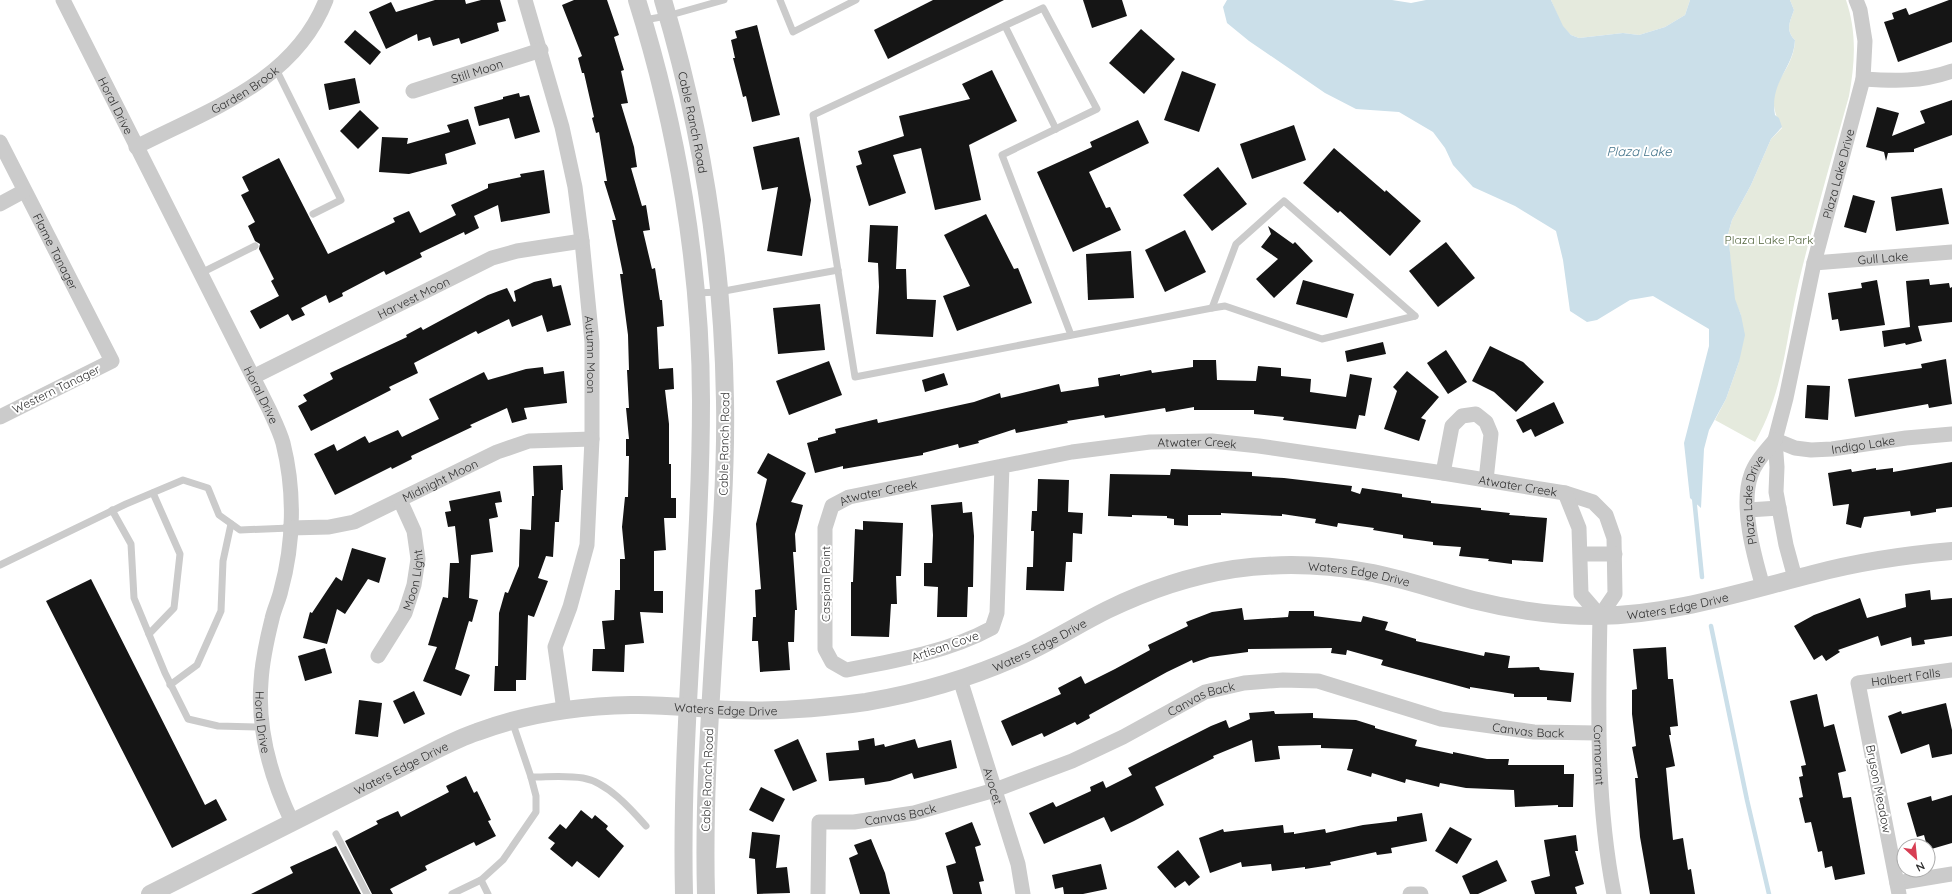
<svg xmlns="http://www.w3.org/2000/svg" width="1952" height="894" font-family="Quicksand,sans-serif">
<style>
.green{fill:#e5eadd}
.water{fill:#cbdfe9}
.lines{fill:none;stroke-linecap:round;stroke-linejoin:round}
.stream{stroke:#cbdfe9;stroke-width:4.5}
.building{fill:#151515}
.service{stroke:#cbcbcb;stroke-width:7}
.minor{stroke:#cbcbcb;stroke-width:15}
.tertiary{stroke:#cbcbcb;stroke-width:18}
.labels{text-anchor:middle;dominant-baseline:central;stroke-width:4;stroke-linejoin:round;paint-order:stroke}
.street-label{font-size:12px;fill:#2e2e2e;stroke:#fff}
.park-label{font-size:12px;fill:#54663f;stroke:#fff}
.water-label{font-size:13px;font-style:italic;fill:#43738a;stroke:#fff}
</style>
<rect width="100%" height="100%" fill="#fff"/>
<!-- green -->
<g class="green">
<path d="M1551,0H1690L1685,15L1665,27L1639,35L1623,33L1579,38L1571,35L1562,26Z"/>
<path d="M1790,0H1846C1857,32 1855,63 1849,96C1832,157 1814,219 1799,281C1786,336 1784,392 1755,442L1715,420L1726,399L1739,362L1741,315L1734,299L1728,234L1732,220L1751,185L1771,139L1782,128C1758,85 1794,76 1795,40C1785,30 1790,22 1794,10Z"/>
</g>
<!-- water -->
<path class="water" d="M1227,0H1392L1411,3L1426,0H1551L1563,26L1571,35L1579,38L1623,33L1639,35L1665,27L1685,15L1690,0H1790L1794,10C1790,22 1785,30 1795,40C1794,68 1769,82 1775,115L1779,118L1782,127L1771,139L1751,185L1732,220L1728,234L1735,299L1741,315L1745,335L1739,362L1726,399L1709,430L1704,449L1701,508L1690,498L1684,443L1709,346V329L1653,296L1630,300L1597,320L1587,322L1570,311L1563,260L1556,231L1515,206L1473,187L1453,165L1445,148L1433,132L1399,112L1356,109L1325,93L1249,41L1227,23L1223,7Z"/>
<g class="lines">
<!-- stream -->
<g class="stream">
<path d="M1694,497L1702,577"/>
<path d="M1711,626L1747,800L1769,894"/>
</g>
</g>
<!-- building -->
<g class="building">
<path d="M435,0H465L466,4L481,0H500L506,21L497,23L499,31L461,44L459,38L433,46L430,37L418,41L417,34L386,49L369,12L391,2L396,12Z"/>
<path d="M574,0H607L619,35L614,37L624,70L621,71L628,103L621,104L634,147L637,167L631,168L642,206L646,205L650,230L643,231L652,269L655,268L660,300H662L664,326L657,327L659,369L673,368L674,389L665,390L669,424V464H671V498H676V518H664L666,550L654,551V591H663V613L640,612L644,643L625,645L624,672L592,671L593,649H605L602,621L614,620L615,590H620V559H625L622,527L625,497H628L629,456H626V439H629L626,408H629L627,370H629L628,335L620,274H623L612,220H616L604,181H607L599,132L596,133L592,118L594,117L584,73H582L578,58L582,56L562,5Z"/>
<path d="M933,0H1004L888,59L874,30Z"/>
<path d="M1083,0H1122L1127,16L1092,28Z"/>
<path d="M1949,0H1952V42L1898,62L1884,22L1894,19L1892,13L1906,8L1909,15Z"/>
<path d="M757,25L780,115L752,122L746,96L743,97L740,85L733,58H735L731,40L737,38L735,31Z"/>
<path d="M1141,29L1175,59L1144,94L1109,63Z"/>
<path d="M355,30L381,52L370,65L344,42Z"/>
<path d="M992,70L1017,121L969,145L981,200L935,210L921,148L893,155L906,193L869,206L856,166L862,164L858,151L904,136L899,116L970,99L962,84Z"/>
<path d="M1182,71L1216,84L1199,132L1164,120Z"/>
<path d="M355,78L360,103L329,110L324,84Z"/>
<path d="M519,93L520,97L529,95L540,132L515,139L509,118L479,126L474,107L503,99V97Z"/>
<path d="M1952,100V135L1914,149V152L1888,153L1886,161L1884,152L1866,147L1877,107L1899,113L1892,136L1925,123L1920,111Z"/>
<path d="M360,110L379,128L358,149L340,131Z"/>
<path d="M468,119L476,144L445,154L447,164L409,174L379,172L382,137L408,138L407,144L450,132L447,125Z"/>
<path d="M1138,120L1149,143L1089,172L1106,208L1110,207L1121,230L1073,252L1037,172L1092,147L1090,142Z"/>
<path d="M1294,125L1306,160L1252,179L1240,144Z"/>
<path d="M799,137L811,200L802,256L767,251L778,187L762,190L753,147Z"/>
<path d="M1334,148L1385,192L1386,190L1421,221L1390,256L1340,211L1338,213L1303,183Z"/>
<path d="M279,158L328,254L395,222L393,218L409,211L420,233L456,215L451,205L488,188V184L521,177L520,174L544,170L550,213L501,222L498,205L474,216L479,228L465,235L464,232L420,253L422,257L386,275L384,271L342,293L343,296L329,303L326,295L301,308L305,315L292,321L288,314L260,329L250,311L279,296L271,281L274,279L259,249L260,244L255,241L248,226L255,222L241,195L249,191L242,177Z"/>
<path d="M1218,167L1247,204L1212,231L1183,195Z"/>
<path d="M1942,188L1949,224L1896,231L1891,197Z"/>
<path d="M1853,195L1875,201L1866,233L1844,227Z"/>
<path d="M986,214L1014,269L1018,268L1032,303L957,331L943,296L970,286L944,235Z"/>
<path d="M870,225L898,226L896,269H906L907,299L936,300L933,337L876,334L879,287L878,263L868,262Z"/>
<path d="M1268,226L1293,244L1295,242L1313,261L1274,298L1256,279L1278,259L1261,247L1271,234Z"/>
<path d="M1185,230L1206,272L1165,292L1145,250Z"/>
<path d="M1446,242L1475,278L1438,307L1409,271Z"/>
<path d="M1131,251L1134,298L1088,300L1086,254Z"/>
<path d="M551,278L553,287L561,285L571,325L547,332L542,315L512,327L509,319L478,334L476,331L414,363L418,373L389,387L391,390L311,431L298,406L307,401L303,395L333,379L330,373L407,337L406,335L421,327L423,330L488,295L507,288L514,302L516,301L514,291L534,282Z"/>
<path d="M1929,279L1930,285L1949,283L1950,288L1952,287V322L1918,326L1922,341L1906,345L1905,343L1884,347L1882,331L1910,327L1906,281Z"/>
<path d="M1303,280L1354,294L1347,318L1296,304Z"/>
<path d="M1877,280L1885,325L1840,331L1838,319L1832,320L1828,293L1862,288L1861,283Z"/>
<path d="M820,304L825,350L778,354L773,308Z"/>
<path d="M1383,342L1386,354L1347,362L1345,351Z"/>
<path d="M1490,346L1523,362L1544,382L1516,412L1494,392L1472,381Z"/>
<path d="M1446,350L1467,382L1448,394L1427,363Z"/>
<path d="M1946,359L1952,404L1929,408L1928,404L1855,417L1848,379L1922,368L1921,364Z"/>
<path d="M1193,360H1216L1217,380L1256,381L1258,366L1281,368V376L1311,379L1310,392L1346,397L1350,374L1372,378L1365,416L1359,415L1356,429L1283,420L1284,417L1254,414V410H1194V407L1166,412L1165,408L1105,418L1104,415L1067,421L1068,423L1016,433L1015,429L978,441L979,443L959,448L958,444L923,453V455L843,469V466L815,473L807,443L818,440V438L836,433L835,429L877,419L878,423L974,402L1000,393L1001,398L1059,384L1061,392L1099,386L1098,378L1120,374V376L1151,370L1152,373L1193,367Z"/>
<path d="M829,361L842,395L789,415L776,381Z"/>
<path d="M543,367L544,374L564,371L567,403L524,408L527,419L512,423L507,408L470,425L472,427L411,456L412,459L392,469L391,467L335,495L314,454L334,444L337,451L365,436L369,443L398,430L402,437L439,419L429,399L484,372L488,380L526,369Z"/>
<path d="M1407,371L1439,397L1421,418L1426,420L1419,441L1384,429L1397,391L1393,387Z"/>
<path d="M944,373L948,385L925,392L922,380Z"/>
<path d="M1807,385L1830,386L1828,420L1805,418Z"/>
<path d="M1554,402L1564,423L1535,437L1531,429L1523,433L1516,420Z"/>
<path d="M768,453L806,473L791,502L803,505L795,534L796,552H793L797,610H795L794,642H788L790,670L760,672L758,641H752L753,617H756L755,590L761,589L756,524L767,479L757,473Z"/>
<path d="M1952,462V507L1936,509V512L1911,516L1910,511L1864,517L1861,528L1846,524L1849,504L1833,506L1828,473L1851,469L1852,472L1876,468V470L1893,468V472Z"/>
<path d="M562,465L563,490H561L559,522H555L553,557L546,556L538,578L548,581L534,617L528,615L526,680H516V691H494L495,666H498L499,613L505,592L508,593L519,566L520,529L531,530L532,496H534L533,466Z"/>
<path d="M1171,469L1252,472V476L1284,478L1352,486L1351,491L1360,494L1362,488L1402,494V497L1431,501V503L1481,508V510L1510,513L1509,515L1547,518L1543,562L1512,560V564L1488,561L1489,559L1459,556L1461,547L1433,545V542L1403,538V535L1373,530L1374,528L1338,523L1337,527L1315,523L1316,519L1282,514V516L1221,513V515H1188V526L1174,525V519L1167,518V516L1132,515V517L1108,516L1110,474L1170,475Z"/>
<path d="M1038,479L1069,480L1068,512L1083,513L1082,534L1073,533L1072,562H1066L1064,591L1026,590L1027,567H1033L1034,531H1031L1032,511H1037Z"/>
<path d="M500,491L502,502L495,503L498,517L489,519L493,552L471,555L469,598L478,600L472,622L469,621L455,669L470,675L461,696L423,681L437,647L428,645L443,597L448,598L450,563H459L455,526L448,527L445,512L451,511L449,501Z"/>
<path d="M962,502L963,513L972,512L974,536L973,587H968L967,617H937L938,587L924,586V563H932L933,535L931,505Z"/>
<path d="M863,521L903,523L901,576H896L897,604H891L889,637L851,636V582H853L855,529L863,530Z"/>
<path d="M352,548L386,558L379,583L368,579L345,614L337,609L327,644L303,638L310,612L312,613L336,577L342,581Z"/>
<path d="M91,579L205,805L216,799L227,820L172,848L46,601Z"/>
<path d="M1930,590L1931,600L1952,598V636L1924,640L1925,644L1912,646L1911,637L1881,646L1878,636L1838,650L1840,652L1826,661L1822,655L1814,660L1794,626L1814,615L1860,598L1867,618L1906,607L1905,594Z"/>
<path d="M1242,608L1244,620L1288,617L1289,611H1314V616L1361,622L1363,616L1388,622L1385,630L1416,639V641L1484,656L1485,652L1510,656L1508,668L1539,667L1540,670L1574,673L1571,702L1547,700V697H1514V694L1470,687V689L1381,665L1383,660L1347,650L1346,655L1331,653L1332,648L1248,649V652L1210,657L1193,663L1192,660L1167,672L1089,715L1090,718L1077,725L1075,722L1044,737L1042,733L1012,746L1001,721L1061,694L1058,688L1081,676L1085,684L1115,669L1150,650L1148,645L1188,626L1186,622L1212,612Z"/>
<path d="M1666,647L1668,679H1673L1678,726L1670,727L1671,735H1669L1675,766L1666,768L1669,800L1673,840L1683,838L1688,870L1691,869L1695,894H1650L1640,837L1635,778H1638L1632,747L1636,746L1632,714V690L1637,689L1633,649Z"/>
<path d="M325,648L332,673L305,681L298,656Z"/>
<path d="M414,691L425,714L404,724L393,701Z"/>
<path d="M1817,694L1824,727L1834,724L1846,771L1838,773L1843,798L1851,797L1865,874L1835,880L1832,866L1825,868L1822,851L1818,852L1811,822L1805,823L1799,798L1803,797L1799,777L1803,776L1801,766L1806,765L1790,701Z"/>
<path d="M359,700L382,703L378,737L355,734Z"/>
<path d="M1946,703L1952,730V754L1932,758L1929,744L1901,754L1888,716L1901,711L1902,714Z"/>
<path d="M1274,711L1275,714L1313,713V718L1356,720L1375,726V728L1417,740L1415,746L1453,754V752L1487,759H1509L1508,765H1564V774H1574L1573,807H1558V805L1515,807L1514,790L1466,788L1440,783L1439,787L1406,779L1405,783L1372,773L1371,777L1347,770L1353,749L1321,748V745L1278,746L1280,759L1255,762L1252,740L1213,756L1214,758L1155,787L1164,805L1134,821L1111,832L1104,817L1044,844L1029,813L1053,802L1056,807L1091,791L1090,787L1103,781L1106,788L1132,775L1128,768L1211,726L1226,720L1229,728L1250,719L1249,713Z"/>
<path d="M874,738L875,746L884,744L885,747L915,739L918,748L951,740L957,768L914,779L912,773L890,781L865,785L864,778L829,781L826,753L859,750L858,741Z"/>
<path d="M798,739L817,781L793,791L774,750Z"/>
<path d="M466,776L474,793L477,791L491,820L488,821L496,836L476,846L474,842L425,866L427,870L390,889L393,894H372L345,841L378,824L376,821L398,811L401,817L449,792L446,786Z"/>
<path d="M761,787L785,799L773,822L749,810Z"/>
<path d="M1952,795V843L1928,850L1924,835L1917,837L1907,803L1931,796L1932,801Z"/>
<path d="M581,810L592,819L595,815L608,826L606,829L624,846L599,878L577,861L572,867L550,849L555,843L548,838L560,824L566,829Z"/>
<path d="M1422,813L1427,841L1391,848L1392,853L1377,855L1376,852L1330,862L1331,865L1305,869V867L1272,871L1271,864L1242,867L1241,862L1210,873L1199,838L1223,829L1224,832L1283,825L1284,833L1294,832V834L1325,829L1326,833L1363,825L1397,821V817Z"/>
<path d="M972,822L981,845L975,847L984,881L979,882L982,894H953L946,866L956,863L945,833Z"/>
<path d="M1450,827L1472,839L1457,864L1435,851Z"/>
<path d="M752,832L780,835L776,868L787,867L790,893L757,894L755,859L749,858Z"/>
<path d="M1576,835L1578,851H1575L1584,884L1575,887L1577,894H1535L1531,881L1550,876L1544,840Z"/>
<path d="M871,839L885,873L890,894H860L849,858L858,854L854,845Z"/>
<path d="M336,846L361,894H251L293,873L290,867Z"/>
<path d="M1178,850L1200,877L1189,886L1185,881L1175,888L1157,867Z"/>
<path d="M1497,860L1507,881L1478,894H1470L1462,876Z"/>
<path d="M1101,864L1107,889L1083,894H1064L1063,887L1055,889L1052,875Z"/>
</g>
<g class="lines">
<!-- service -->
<g class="service">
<path d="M780,0L793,32L856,0"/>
<path d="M644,20L667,16L724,0"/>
<path d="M1005,26L1056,129"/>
<path d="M276,69L341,200L313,214"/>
<path d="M201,273L255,246"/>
<path d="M696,293L719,292L838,270"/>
<path d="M1212,308L1236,244L1284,201L1415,316"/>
<path d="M1071,335L1002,155L1097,109L1043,8L813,115L855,377L1212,308L1225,306L1322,339L1415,316"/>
<path d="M112,510L131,544L134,598L165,673L188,719L218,726L261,727"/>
<path d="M0,565L126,504L183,480L208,488L219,515L240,530L290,528"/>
<path d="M149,634L174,608L180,554L153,493"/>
<path d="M170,685L197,665L221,611L223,561L231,524"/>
<path d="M531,777C548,777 566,775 583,778C607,782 631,809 646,826"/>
<path d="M336,834L367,894"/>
<path d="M481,880L488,894"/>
<path d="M452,894L481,880L503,860L536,812V796L531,777L512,721"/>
</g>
<!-- minor -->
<g class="minor">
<path id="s1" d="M63,0L269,409C274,420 280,432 283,443C295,491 294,543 281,590C279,600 274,609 272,619C267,639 262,662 261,682C257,732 271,778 292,822"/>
<path id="s2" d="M525,0L562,127L575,187L582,241L592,342V439L587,545L570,607L555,647L564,710"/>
<path d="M1863,79C1895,81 1921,82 1952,71"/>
<path id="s3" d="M413,91L541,50"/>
<path id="s4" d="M0,142L112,361L0,417"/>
<path id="s5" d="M136,147C208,110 294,82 326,0"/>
<path d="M0,204L24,191"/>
<path id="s6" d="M1814,263L1952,252"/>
<path id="s7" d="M253,377L492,258L517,251L582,241"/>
<path id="s8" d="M1775,440L1795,448L1811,450L1832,449L1906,438L1952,434"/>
<path id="s9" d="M1002,466L997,613L992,628C948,652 895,661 846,670L832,662L825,649V528L832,506L849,497L1072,452L1150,442L1212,441L1259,446L1443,473L1565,493L1593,502L1606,515L1614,538L1615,594L1600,616"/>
<path d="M1443,473L1452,426L1462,416L1476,414L1486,422L1491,434L1486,480"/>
<path d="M1565,493L1579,528L1581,594L1600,616"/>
<path d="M1748,510L1779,508"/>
<path id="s10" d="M290,528L329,527L354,522L497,452L529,441L592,439"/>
<path d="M1581,554H1615"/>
<path id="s11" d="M1795,578L1786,545L1776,492L1777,467L1775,440L1786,398L1814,263L1863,79L1865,41L1860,10L1856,0"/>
<path id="s12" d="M1763,587C1754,556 1740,506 1751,475C1755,462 1766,451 1775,440"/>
<path id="s13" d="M1600,616C1598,709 1596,802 1614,894"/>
<path id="s14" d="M378,656L405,613L414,585L418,559L414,531L400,500"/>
<path id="s15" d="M960,679L1018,864L1023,894"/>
<path d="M1897,883L1952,874"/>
<path id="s16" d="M818,894L819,822H854L914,813L995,790L1072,761L1123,737L1205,692L1244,683L1283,680L1318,681L1441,719L1534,732L1598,733"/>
<path d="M1410,894H1421"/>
<path id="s17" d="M1899,894L1858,683L1952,670"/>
</g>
<!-- tertiary -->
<g class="tertiary">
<path d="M637,0C677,127 701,268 701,401C701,566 680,729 684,894"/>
<path id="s18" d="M663,0C702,130 723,266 725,401C726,455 723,510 719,564C713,674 703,784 706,894"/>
<path id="s19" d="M150,894L434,751C448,744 462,737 477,732C525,714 579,706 631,705C665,704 699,709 733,710C777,712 822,708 866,702C920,693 974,677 1024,654C1052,641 1079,624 1107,610C1148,590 1189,576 1234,569C1278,563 1323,564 1367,572C1403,578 1437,591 1473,600C1513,610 1556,616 1597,616C1672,615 1741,592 1813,574C1858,562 1905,555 1952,551"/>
</g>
</g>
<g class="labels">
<!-- street labels -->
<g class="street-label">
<text stroke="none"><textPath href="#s3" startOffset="67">Still Moon</textPath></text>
<text stroke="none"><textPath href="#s5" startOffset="123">Garden Brook</textPath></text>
<text stroke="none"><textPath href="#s1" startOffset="118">Horal Drive</textPath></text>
<text stroke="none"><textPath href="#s18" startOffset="126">Cable Ranch Road</textPath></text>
<text stroke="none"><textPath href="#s11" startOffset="414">Plaza Lake Drive</textPath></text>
<text stroke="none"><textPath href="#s4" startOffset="123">Flame Tanager</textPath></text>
<text stroke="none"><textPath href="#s6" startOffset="69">Gull Lake</textPath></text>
<text stroke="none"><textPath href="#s7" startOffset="179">Harvest Moon</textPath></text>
<text stroke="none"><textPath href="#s2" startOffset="362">Autumn Moon</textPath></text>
<text transform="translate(56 389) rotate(-26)">Western Tanager</text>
<text stroke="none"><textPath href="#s1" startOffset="442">Horal Drive</textPath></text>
<text stroke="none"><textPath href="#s9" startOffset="863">Atwater Creek</textPath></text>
<text transform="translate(724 444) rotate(-89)">Cable Ranch Road</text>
<text stroke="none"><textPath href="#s8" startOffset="90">Indigo Lake</textPath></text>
<text stroke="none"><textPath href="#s10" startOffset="160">Midnight Moon</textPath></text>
<text stroke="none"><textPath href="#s9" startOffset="1187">Atwater Creek</textPath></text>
<text stroke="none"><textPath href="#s9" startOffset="539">Atwater Creek</textPath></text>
<text stroke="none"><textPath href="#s12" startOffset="90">Plaza Lake Drive</textPath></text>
<text stroke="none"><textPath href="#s19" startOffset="1277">Waters Edge Drive</textPath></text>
<text stroke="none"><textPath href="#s14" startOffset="85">Moon Light</textPath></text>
<text transform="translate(825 584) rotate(-90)">Caspian Point</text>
<text stroke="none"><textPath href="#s19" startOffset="1601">Waters Edge Drive</textPath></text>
<text stroke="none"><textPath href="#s19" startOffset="941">Waters Edge Drive</textPath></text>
<text transform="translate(945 646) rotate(-19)">Artisan Cove</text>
<text stroke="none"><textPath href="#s17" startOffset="263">Halbert Falls</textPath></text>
<text stroke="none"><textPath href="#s16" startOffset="478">Canvas Back</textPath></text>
<text stroke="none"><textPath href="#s19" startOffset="617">Waters Edge Drive</textPath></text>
<text stroke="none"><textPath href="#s1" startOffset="778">Horal Drive</textPath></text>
<text stroke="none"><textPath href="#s16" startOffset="815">Canvas Back</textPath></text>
<text stroke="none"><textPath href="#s13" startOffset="139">Cormorant</textPath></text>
<text stroke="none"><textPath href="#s19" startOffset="281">Waters Edge Drive</textPath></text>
<text transform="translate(707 780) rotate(-88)">Cable Ranch Road</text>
<text stroke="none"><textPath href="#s15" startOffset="112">Avocet</textPath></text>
<text transform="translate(1879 789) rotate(79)">Bryson Meadow</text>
<text stroke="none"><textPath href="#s16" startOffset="154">Canvas Back</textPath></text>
</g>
<!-- park labels -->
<g class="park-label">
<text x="1769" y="239">Plaza Lake Park</text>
</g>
<!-- water labels -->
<g class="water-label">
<text x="1639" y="151">Plaza Lake</text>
</g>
</g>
<!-- north arrow -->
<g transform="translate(1916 858) rotate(153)"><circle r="19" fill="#ffffff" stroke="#ababab"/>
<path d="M0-3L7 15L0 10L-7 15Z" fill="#d73e53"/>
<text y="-6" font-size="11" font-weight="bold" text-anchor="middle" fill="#2e2e2e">N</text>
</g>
</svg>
